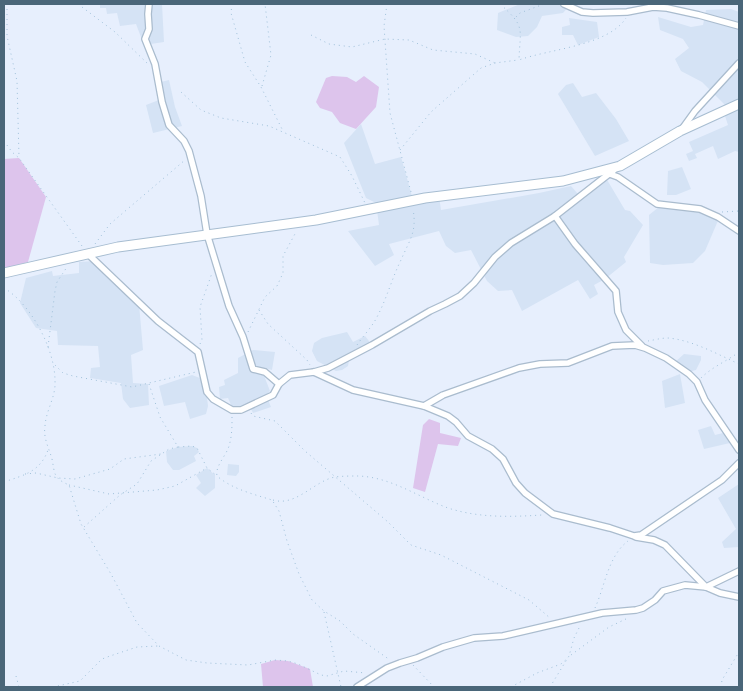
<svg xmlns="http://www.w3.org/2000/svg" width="743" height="691" font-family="Rubik,sans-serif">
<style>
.residential{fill:#d5e3f5}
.green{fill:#ddc4ec}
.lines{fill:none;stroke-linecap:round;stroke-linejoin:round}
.street-casing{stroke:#aabcce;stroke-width:8}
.secondary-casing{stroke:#a7bdd1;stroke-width:11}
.path{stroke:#a0c1da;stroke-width:1;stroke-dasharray:1 4;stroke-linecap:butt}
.street{stroke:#fff;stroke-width:5.5}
.secondary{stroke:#fff;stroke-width:9}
</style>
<rect width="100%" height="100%" fill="#e7effd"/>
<!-- residential -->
<g class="residential">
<path d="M100,4H162L164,42L144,45L136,24L120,26L117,13L107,14L106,8H100Z"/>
<path d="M520,4H571L563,13L542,16L537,27L528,36L516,37L497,30L498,13Z"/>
<path d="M731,9L739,12V152L735,151L718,159L713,146L695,154L697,158L689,161L686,154L693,151L689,142L728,125L725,116L728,108L702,82L681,71L675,59L689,48L683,39L660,30L658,17L691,27L703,25L706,10Z"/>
<path d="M569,18L597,22L599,37L578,45L573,35H562V27L570,25Z"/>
<path d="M169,80L175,107L182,126L153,133L146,105L159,100L157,83Z"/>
<path d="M573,83L582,97L596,93L616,119L629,141L595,156L558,94L566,85Z"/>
<path d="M361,124L375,164L401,157L413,200L439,196L441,210L539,193L571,186L578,194L603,173L625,210L630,211L643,225L624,257L626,262L605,279L594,285L598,294L590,299L578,280L522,311L512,290L498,291L487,281L471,250L455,253L446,246L439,231L389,244L394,255L375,266L348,231L379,225L376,203L366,198L344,143Z"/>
<path d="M682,167L691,189L676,195H667L668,171Z"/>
<path d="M664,203L720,216L705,251L693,263L663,265L650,263L649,215Z"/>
<path d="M95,261L139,304L143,350L131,355L133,383L148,384L149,405L130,408L123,399L121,383L90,378L91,368L100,367L98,346L58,345L57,331L36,328L20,303L26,278L52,271L53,276L79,273V262Z"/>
<path d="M347,332L353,342L365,336L372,345L350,355L348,366L342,370L336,371L317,361L312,351L314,343L322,338Z"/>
<path d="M253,350L275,352L272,370L265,368L263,373L270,391L266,395L271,407L253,413L249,405L241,408L232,407L228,398L220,399L219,387L225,385L224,380L238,373V358Z"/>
<path d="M684,354L701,356V360L696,370L685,373L675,362Z"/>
<path d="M680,374L685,403L665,408L662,381Z"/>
<path d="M192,375L205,380L208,406L206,414L190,419L185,402L164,406L159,386Z"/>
<path d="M711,426L715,435L727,432L730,443L704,449L698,430Z"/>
<path d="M192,446L197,448L199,452L194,456L196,461L179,470H173L167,462L166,451L178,447Z"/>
<path d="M228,464L239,465V472L236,476L227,475Z"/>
<path d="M207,468L215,475V488L205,496L196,488L201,483L196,475Z"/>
<path d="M739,484V547L724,548L722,542L736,529L718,498Z"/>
</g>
<!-- green -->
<g class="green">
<path d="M332,76L347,77L356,82L364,76L379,87L376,107L356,129L340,123L332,112L320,108L316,102L326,78Z"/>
<path d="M19,158L46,197L28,262L4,269V159Z"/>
<path d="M429,419L440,423V433L461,438L458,446L438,444L425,492L413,488L423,425Z"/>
<path d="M275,660L288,661L310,669L313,687H263L261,664Z"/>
</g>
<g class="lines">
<!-- street casing -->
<g class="street-casing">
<g id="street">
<path d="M149,4L148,14L149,29L145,39L155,64L162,102L169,125L184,141L189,151L201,196L207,234L229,306L243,337L253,369L265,372L279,384"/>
<path d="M564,4L582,12L593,13L627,12L653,7L667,8L699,15L739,26"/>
<path d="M682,129L695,111L739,63"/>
<path d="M607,173L618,177L657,204L700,209L718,217L739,231"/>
<path d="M555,216L575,244L616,291L618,312L626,330L642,346"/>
<path d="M88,254L158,321L198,352L207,392L213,399L232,410H241L273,395L279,384L290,375L314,372L328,368L372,345L430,311L445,304L460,296L474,283L495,257L511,243L555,216L614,170"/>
<path d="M314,372L353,390L424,406L443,395L519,368L540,364L568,363L612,346L635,345L645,348L666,358L689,374L697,382L705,400L739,450"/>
<path d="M424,406L448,416L456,422L468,436L492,449L503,459L516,483L525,493L553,514L610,528L634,536L641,535L722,480L739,463"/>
<path d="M636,537L654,540L665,545L706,587L739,571"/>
<path d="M357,687L387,668L400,663L417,658L443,647L474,638L503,636L602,613L636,610L643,608L655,600L663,591L685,585L706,587L720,593L739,597"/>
</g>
</g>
<!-- secondary casing -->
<g class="secondary-casing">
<path id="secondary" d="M4,273L118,247L316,220L425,198L563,181L620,166L680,131L739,104"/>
</g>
<!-- path -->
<g class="path">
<path d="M7,4V36L17,81L19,157"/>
<path d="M78,4L115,32L148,64"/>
<path d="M232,4L231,13L245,62L261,87L283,131"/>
<path d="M387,4L384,26L390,113L411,192"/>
<path d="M500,4C526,27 520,28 519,60C549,49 608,46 626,18"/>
<path d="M516,17L520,13L544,4"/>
<path d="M311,35L329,44L352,47L385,39L409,40L433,50L475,54L495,63"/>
<path d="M262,86L271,55L265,4"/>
<path d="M181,92L201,110L221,118L269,126L340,157L352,176L365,203"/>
<path d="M4,141L12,152L19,158L82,246"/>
<path d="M400,150L431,112L481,68L495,63L518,60"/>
<path d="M722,212L739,211"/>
<path d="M95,244L110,224L185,160"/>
<path d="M4,288C31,304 55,349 55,381C56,397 46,410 45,426C43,438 49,448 52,459C55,474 53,478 69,485L81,524L111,574L137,623L159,646L186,660L207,663L248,665L275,660L288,661L298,664L321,675L327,676L344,671L366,673"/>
<path d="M259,310L268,324L307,360L310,365"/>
<path d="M248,332L265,297L277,286L283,273V256L296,232"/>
<path d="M648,341C654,340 661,338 668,338C692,340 717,354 739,364"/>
<path d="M200,344L202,340L200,307L212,273"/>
<path d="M357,345C363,336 372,327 377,317C387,298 392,278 401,260C410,239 417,232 413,209"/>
<path d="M48,347L55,291L57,282L67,267"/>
<path d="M55,365L63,373L73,376L132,387L196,372"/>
<path d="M701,378C712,367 727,361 739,352"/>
<path d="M149,384L160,417L178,447L192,446L197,448L207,468L217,476"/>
<path d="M251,413L253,416L275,421L305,451L388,522L411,545L441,555L529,600L550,618"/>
<path d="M232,417C232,427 232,436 229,446C226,456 215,466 217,476C232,489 253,494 272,500L279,511L287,541L299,574L312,600L324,611L340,621L353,634L390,660"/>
<path d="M25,474L36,473L58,478L75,479L110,469L124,459L161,454"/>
<path d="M4,482C24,475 40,472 48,450"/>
<path d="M69,485L109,494L157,490L175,486L207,468"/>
<path d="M273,500C296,507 314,481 335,477C343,476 351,476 358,476C391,477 418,497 448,508C479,518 510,517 542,515"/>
<path d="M84,527L120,495L137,484L151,461L169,449L178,447"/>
<path d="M595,608C605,586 608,556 628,541"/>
<path d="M324,612L341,687"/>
<path d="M571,655L609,627L628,618"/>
<path d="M413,665L434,687"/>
<path d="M16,676L19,687"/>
<path d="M53,687L80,681L102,659L110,656L137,647L158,646"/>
<path d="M511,687L537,673L561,664L568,658"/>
<path d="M550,687L569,656L574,638L580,626"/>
<path d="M721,687L722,680L739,652"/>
</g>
<!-- street -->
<use href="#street" class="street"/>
<!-- secondary -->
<use href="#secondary" class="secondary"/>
</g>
<!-- border -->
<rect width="743" height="691" fill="none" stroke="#4a6679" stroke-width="10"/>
</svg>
